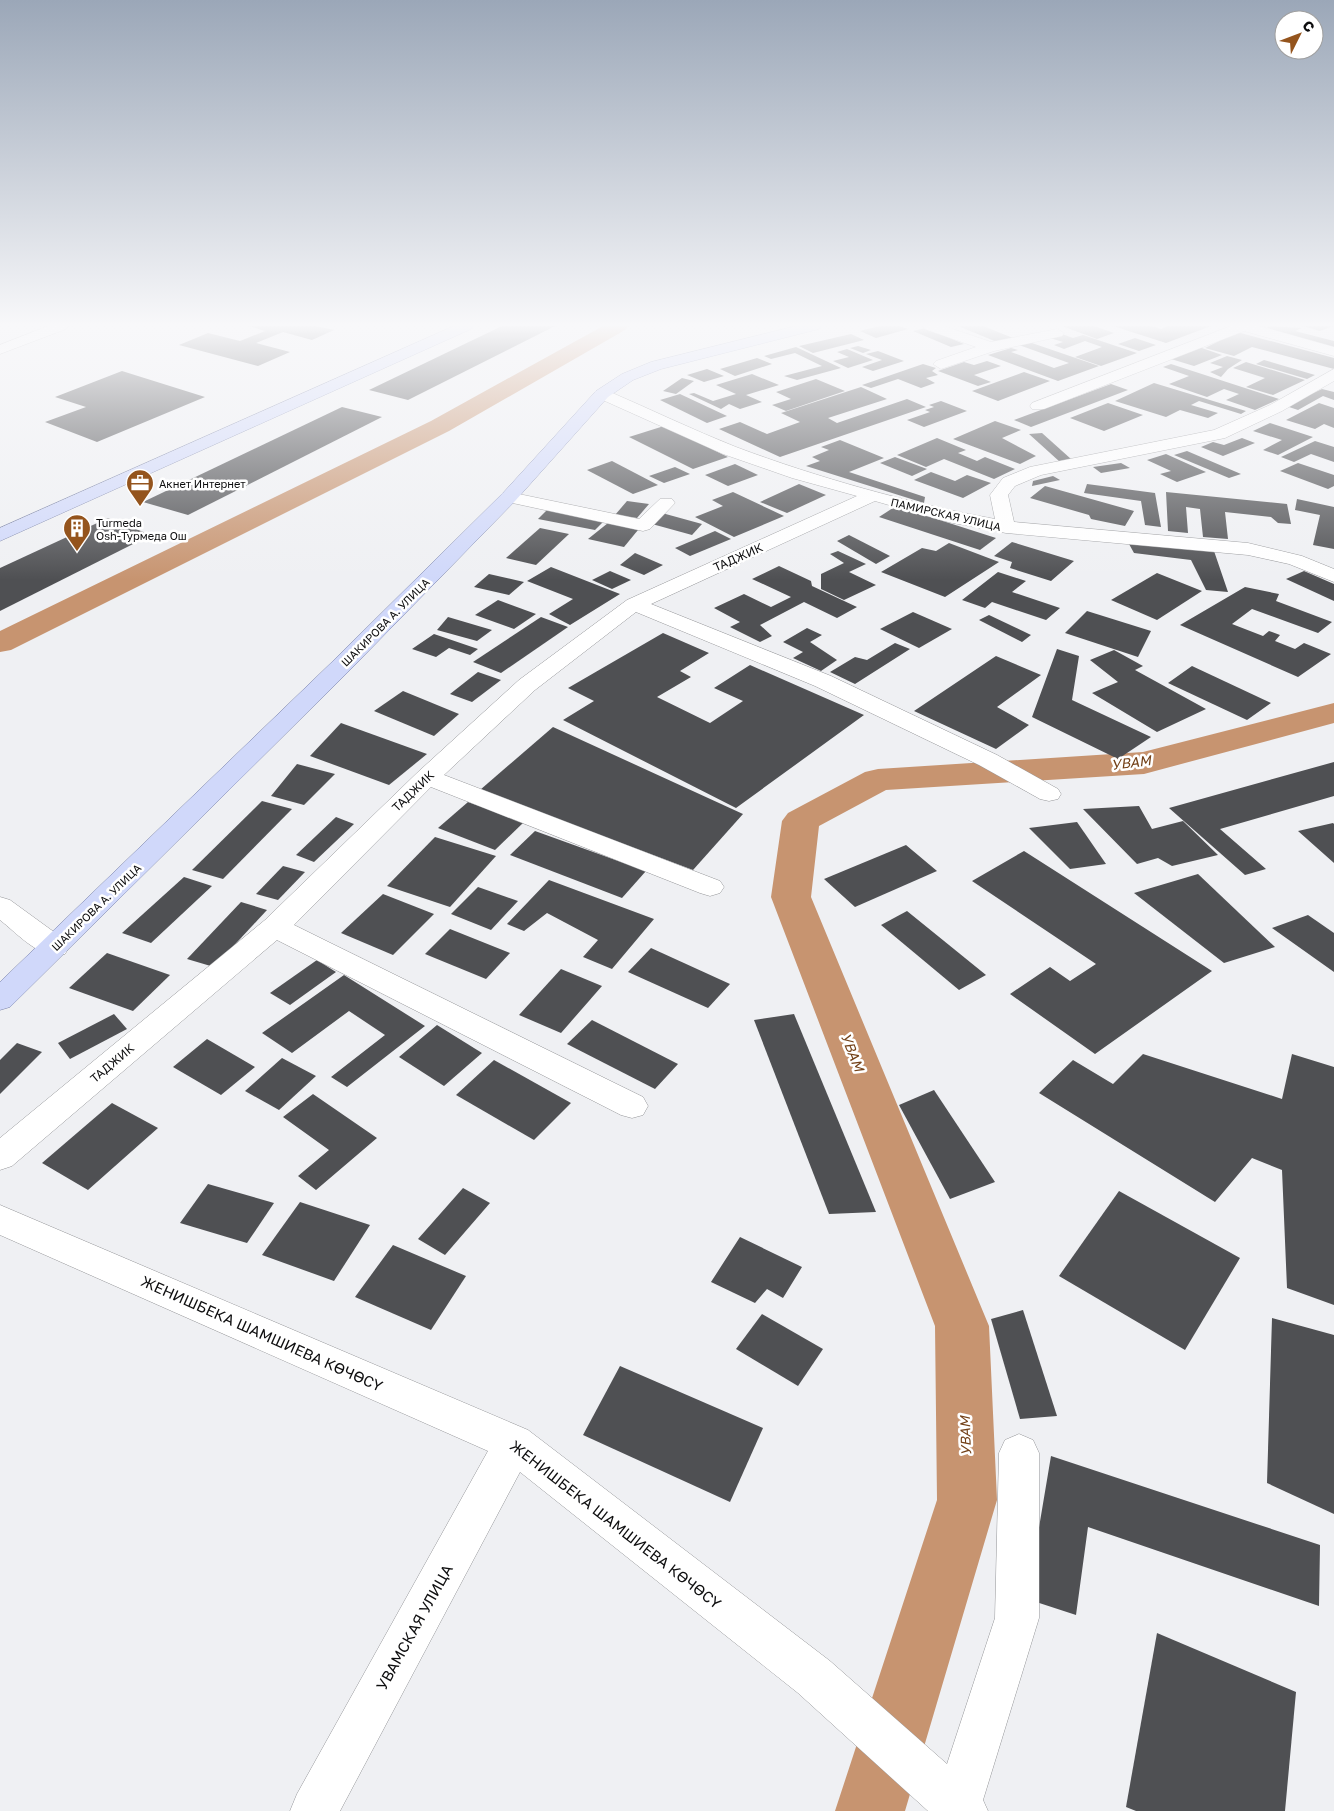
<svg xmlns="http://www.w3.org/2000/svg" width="1334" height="1811" font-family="'Golos Text',sans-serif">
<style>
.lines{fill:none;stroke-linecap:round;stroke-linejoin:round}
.canal{fill:#c79470;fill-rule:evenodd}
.building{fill:#4f5053}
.minor-casing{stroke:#959699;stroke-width:1}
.major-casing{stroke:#7880a5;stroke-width:1}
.minor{fill:#fff;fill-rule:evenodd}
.major{fill:#d0d8fa;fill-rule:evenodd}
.labels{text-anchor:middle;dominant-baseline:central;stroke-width:5;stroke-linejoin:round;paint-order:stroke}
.far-poi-label{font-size:11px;fill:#0e0e0f;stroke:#fff;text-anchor:start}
.far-street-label{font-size:11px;fill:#0e0e0f;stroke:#fff}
.street-label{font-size:12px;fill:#0e0e0f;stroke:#fff}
.water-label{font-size:14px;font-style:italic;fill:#734118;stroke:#fff}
.near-street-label{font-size:15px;fill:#0e0e0f;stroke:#fff}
</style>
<rect width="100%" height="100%" fill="#eff0f3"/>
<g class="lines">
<!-- canal -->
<g class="canal">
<path d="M603,326H628L625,330L449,431L11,650L0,652V631L431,421Z"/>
<path d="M1334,703V723L1144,774L886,790L819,826L811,897L989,1326L997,1500L905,1811H835L937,1500L935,1326L771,897L782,821L788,813L865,772L878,769L1143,752Z"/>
</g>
</g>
<!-- building -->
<g class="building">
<path d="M249,326H316L334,330L312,340L283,332L256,343L290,352L258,366L179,345L208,333L240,341L265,331Z"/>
<path d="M502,326H555L408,400L369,390Z"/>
<path d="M879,326H900L908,329L876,338L860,331Z"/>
<path d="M958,326H983L1013,338L997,342Z"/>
<path d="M1062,326H1094L1114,333L1097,339Z"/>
<path d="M1113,326H1152L1161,329L1167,326H1211L1166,343Z"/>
<path d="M1271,326L1302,328L1295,331L1334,341V348L1264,329Z"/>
<path d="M1303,326H1333L1320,331Z"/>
<path d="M926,328L964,344L951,347L913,331Z"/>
<path d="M1237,332L1334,358V369L1252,347L1234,356L1205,348Z"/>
<path d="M851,334L864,340L813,353L799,346Z"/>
<path d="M1062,334L1073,338L1083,335L1137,353L1101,366L1075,357L1102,347L1085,341L1064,349L1054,345L1063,342L1050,338Z"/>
<path d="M1135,338L1156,345L1139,351L1118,344Z"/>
<path d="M1029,342L1099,366L1058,381L988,355L1011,348L1018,350L1011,352L1054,368L1069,363L1019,345Z"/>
<path d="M858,346L871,350L863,353L850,348Z"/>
<path d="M796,347L841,368L797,380L784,376L822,366L795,353L771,359L764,356Z"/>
<path d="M1199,347L1222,355L1194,366L1171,359Z"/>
<path d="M847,349L873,360L848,368L833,361L849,357L837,352Z"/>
<path d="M878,351L904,361L873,371L862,367L882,360L866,354Z"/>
<path d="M1227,356L1242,360L1228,369L1221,377L1210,372L1223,367L1210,363Z"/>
<path d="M757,358L772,364L735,376L720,369Z"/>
<path d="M1264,360L1315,375L1307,379L1256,364Z"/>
<path d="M987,361L1001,366L974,375L991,382L978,386L938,371L964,362L974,365Z"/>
<path d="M1246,362L1305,380L1273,395L1246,387L1265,378L1233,368Z"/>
<path d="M923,364L936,368L932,371L938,375L926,378L935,383L921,388L898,379L871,388L862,385Z"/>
<path d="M1171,364L1279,399L1255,410L1226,400L1239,394L1224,389L1207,397L1169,384L1189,376L1163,367Z"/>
<path d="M707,369L724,376L704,382L687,375Z"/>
<path d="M122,371L205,397L97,442L45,422L86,407L55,397Z"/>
<path d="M1024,372L1050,381L998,401L972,391Z"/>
<path d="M752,374L779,385L746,395L762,402L740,409L729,404L721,409L689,394L694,393L713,401L736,394L716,385Z"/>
<path d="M682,378L694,381L676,394L663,391Z"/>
<path d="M816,379L845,391L786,411L772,405L791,399L776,392Z"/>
<path d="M1154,383L1246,411L1241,414L1199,401L1191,405L1218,413L1208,418L1180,410L1166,417L1115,401Z"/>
<path d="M1111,384L1128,390L1031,427L1014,420Z"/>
<path d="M861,387L887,399L828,418L837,423L907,399L926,407L780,457L719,429L740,422L767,434L800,422L781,413Z"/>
<path d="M1322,389L1334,392V400L1323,396L1298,410L1286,406Z"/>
<path d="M680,394L727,416L707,423L660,400Z"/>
<path d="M941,401L967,411L924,427L907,420L930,412L925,410L934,407L929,405Z"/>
<path d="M1108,403L1143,415L1104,431L1070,418Z"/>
<path d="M1319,403L1334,408V428L1324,424L1315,429L1286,420Z"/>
<path d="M342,407L382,417L188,515L143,502Z"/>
<path d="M995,421L1021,430L1002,438L1036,456L1020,464L953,439Z"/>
<path d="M1270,423L1313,437L1278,455L1263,450L1282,440L1253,431Z"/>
<path d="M664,426L728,457L693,469L629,437Z"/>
<path d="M1042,433L1071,459L1060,462L1029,434Z"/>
<path d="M937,438L966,450L958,453L977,461L985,457L1015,469L994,479L944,459L926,467L897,455Z"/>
<path d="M1242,438L1255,443L1223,456L1201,447L1213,442L1224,445Z"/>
<path d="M840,440L884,458L849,472L925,497L924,503L806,466L820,461L812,457L829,450L821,447Z"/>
<path d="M1315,441L1334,447V462L1311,454L1294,462L1281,457Z"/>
<path d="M1187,451L1241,474L1229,478L1174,455Z"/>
<path d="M1166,454L1206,472L1177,482L1160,474L1171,471L1147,460Z"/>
<path d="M895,457L927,469L912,476L880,463Z"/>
<path d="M612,461L658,485L633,494L587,470Z"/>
<path d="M1121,463L1130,468L1101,473L1093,467Z"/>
<path d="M1298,463L1334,475V486L1328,489L1280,471Z"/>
<path d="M735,464L758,475L728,486L705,475Z"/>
<path d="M675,467L690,474L664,483L649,476Z"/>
<path d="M931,472L955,481L967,475L991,483L963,498L914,480Z"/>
<path d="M1053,476L1060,480L1032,486L1033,481Z"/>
<path d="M799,484L826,495L787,513L760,502Z"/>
<path d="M1087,484L1155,493L1161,527L1145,525L1141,501L1084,493Z"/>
<path d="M1045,486L1134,511L1125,526L1091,519L1089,515L1030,498Z"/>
<path d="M733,492L784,516L734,537L695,517L723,506L712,500Z"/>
<path d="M1166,492L1287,504L1291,524L1278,523L1271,517L1225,512L1228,539L1203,537L1200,509L1186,507L1188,533L1168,531Z"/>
<path d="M1297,499L1334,507V549L1313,545L1320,515L1295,510Z"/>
<path d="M627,501L649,504L637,518L615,515Z"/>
<path d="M896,506L996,538L980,550L879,517Z"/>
<path d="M548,509L604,521L595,530L538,519Z"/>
<path d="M662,513L702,524L692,535L652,524Z"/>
<path d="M108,518L151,535L0,611V568Z"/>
<path d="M608,523L638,530L624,547L588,539Z"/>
<path d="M540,528L569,534L536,565L506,558Z"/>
<path d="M715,531L731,539L690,556L675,548Z"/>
<path d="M849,535L890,556L876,564L837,541Z"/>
<path d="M1012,542L1074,561L1051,581L1010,568L1012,562L994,556Z"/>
<path d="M949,543L999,562L945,597L881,572L922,548L936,551Z"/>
<path d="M1129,544L1214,551L1228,592L1206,590L1191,560L1134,553Z"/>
<path d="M838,551L866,564L849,572L876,585L844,600L821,589V574L844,563L830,554Z"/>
<path d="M635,553L663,565L644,575L620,565Z"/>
<path d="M779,566L811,581L812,586L857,607L837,618L804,602L760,625L772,636L760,642L730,627L740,622L714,608L744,594L771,607L791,597L752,579Z"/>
<path d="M551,567L620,594L570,625L549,614L573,599L527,581Z"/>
<path d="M610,571L631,580L612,589L592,580Z"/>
<path d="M1304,571L1334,584V601L1286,579Z"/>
<path d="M998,572L1026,581L1012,592L1060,608L1046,620L992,602L985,608L962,600Z"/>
<path d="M1157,573L1202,591L1157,620L1111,600Z"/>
<path d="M489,574L524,582L509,595L474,587Z"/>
<path d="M1245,587L1279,594L1276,601L1332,622L1318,633L1252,609L1232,624L1263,636L1269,631L1280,635L1275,641L1295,649L1304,643L1331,654L1298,677L1180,625Z"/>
<path d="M498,600L536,614L514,629L475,615Z"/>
<path d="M1087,611L1151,631L1138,657L1065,633Z"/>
<path d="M913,612L952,629L919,648L880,629Z"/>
<path d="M989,615L1031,635L1022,642L979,620Z"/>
<path d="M448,617L492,630L477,641L437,630Z"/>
<path d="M541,617L568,627L501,673L473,662Z"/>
<path d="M807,628L822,635L810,642L837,660L821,671L793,658L803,652L783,642Z"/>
<path d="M663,633L709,653L680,671L691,677L657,697L710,723L743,701L714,688L750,665L864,715L736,808L563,720L594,701L568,688Z"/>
<path d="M434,634L478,649L470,655L449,648L436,657L412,649Z"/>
<path d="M895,643L910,649L855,684L830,672L855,657L867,660Z"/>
<path d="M1057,649L1079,656L1072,700L1151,737L1118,759L1032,717Z"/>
<path d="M1114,650L1143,666L1135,670L1206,709L1157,732L1092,693L1118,682L1090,660Z"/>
<path d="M996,656L1041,675L997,707L1029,725L996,749L914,711Z"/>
<path d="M1192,666L1271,703L1247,720L1168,683Z"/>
<path d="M478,672L501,680L472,702L450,694Z"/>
<path d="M403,691L459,714L434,736L374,711Z"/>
<path d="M341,723L427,754L389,785L310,756Z"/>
<path d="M553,727L743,814L693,870L480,790Z"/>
<path d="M1334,762V796L1220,829L1266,869L1245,875L1169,808Z"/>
<path d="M297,764L335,774L304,805L271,796Z"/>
<path d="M262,801L292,809L223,879L192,870Z"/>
<path d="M468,802L524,822L495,850L438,828Z"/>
<path d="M1139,806L1152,829L1183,821L1218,855L1172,866L1158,858L1137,864L1083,809Z"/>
<path d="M336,817L354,824L314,862L296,855Z"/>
<path d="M1077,822L1106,864L1070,869L1029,828Z"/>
<path d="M1333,823L1334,824V863L1298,831Z"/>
<path d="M535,831L646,871L622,898L510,855Z"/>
<path d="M435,837L496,856L450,907L387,886Z"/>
<path d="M906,845L937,871L855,907L824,879Z"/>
<path d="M1024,851L1212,971L1095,1054L1010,994L1050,967L1070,981L1096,964L972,881Z"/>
<path d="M283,866L305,872L278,900L256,894Z"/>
<path d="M1198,874L1275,947L1224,963L1134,893Z"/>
<path d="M184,877L212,886L151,943L122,933Z"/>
<path d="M549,880L654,919L612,969L583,957L598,940L547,913L524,931L507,924Z"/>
<path d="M478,887L518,901L491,930L451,914Z"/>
<path d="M383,894L434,914L393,955L341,933Z"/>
<path d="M241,902L267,910L214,967L187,959Z"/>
<path d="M907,911L986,975L959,990L881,925Z"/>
<path d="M1308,915L1334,933V972L1272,928Z"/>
<path d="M450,929L510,953L486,979L425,954Z"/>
<path d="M651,948L730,984L708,1008L628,972Z"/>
<path d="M107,953L170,975L133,1011L69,988Z"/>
<path d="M317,960L336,972L290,1005L270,993Z"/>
<path d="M561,969L602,986L561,1033L519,1015Z"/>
<path d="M344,975L425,1026L347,1087L331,1077L385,1035L349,1011L292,1053L262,1033Z"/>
<path d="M114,1014L127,1029L70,1059L58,1043Z"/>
<path d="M794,1014L876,1212L829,1214L754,1020Z"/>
<path d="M592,1020L678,1064L655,1089L567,1044Z"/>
<path d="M437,1025L482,1053L444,1086L399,1057Z"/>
<path d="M207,1039L255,1067L221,1095L173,1067Z"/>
<path d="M17,1043L42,1052L0,1094V1060Z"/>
<path d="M1143,1054L1282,1099L1292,1054L1334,1067V1305L1287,1288L1282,1170L1252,1158L1215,1202L1039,1093L1073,1060L1113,1084Z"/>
<path d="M282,1058L316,1076L279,1110L245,1091Z"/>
<path d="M494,1060L571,1103L534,1140L456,1095Z"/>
<path d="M934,1090L995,1182L950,1199L899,1105Z"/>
<path d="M313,1094L377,1138L316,1190L298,1176L329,1150L283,1117Z"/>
<path d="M112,1103L158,1128L88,1190L42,1163Z"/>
<path d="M208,1184L274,1203L247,1243L180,1223Z"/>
<path d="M463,1188L490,1203L445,1255L418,1239Z"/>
<path d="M1119,1191L1240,1258L1185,1350L1059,1276Z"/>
<path d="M300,1202L370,1225L334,1281L262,1255Z"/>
<path d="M740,1237L802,1267L783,1298L767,1289L755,1303L711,1282Z"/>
<path d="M393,1245L466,1276L431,1330L355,1297Z"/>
<path d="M1023,1310L1057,1416L1020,1419L991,1319Z"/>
<path d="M762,1314L823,1349L798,1386L736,1349Z"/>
<path d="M1272,1318L1334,1335V1514L1267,1483Z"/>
<path d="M620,1366L763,1428L730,1502L583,1435Z"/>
<path d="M1051,1456L1320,1545L1319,1606L1088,1527L1076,1615L1027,1599Z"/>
<path d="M1157,1633L1296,1692L1285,1811H1136L1126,1807Z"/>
</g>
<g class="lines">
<!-- minor casing -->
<g class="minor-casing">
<g id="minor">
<path d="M48,326H68L66,329L0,354V345Z"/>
<path d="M923,326H944L991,342L1057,329L1064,333L1062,336L994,351L941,369L933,364L936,361L976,347L925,329Z"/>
<path d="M1231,326H1259L1334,347V356L1244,331L1044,409H1032L1030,406L1032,403Z"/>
<path d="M1334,369V381L1282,411L1225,438L1041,475L1015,486L1008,495L1014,522L1248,543L1302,556L1334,569V582L1289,564L1248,555L1006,533L948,522L875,501L651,604L831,676L997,755L1058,789L1061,794L1058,799L1049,801L1040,799L979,765L815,686L636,612L535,690L444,775L720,881L724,887L720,893L710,896L700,893L431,787L294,925L643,1097L648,1106L643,1115L632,1118L621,1115L277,940L12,1166L0,1170V1138L265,920L418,772L519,680L627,600L857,496L792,478L723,454L596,397L594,394L596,391H608C650,409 693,430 736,447C819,478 908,503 995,519L990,495L1003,478L1030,467L1214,430L1270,405Z"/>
<path d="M509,492L639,519L660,499H672L675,503L650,529L643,531L503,501L500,497L503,493Z"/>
<path d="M0,897L10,900L65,940L69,947L65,954C41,961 18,934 0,920Z"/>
<path d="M0,1205L528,1430L830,1661L947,1764L995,1618L999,1453L1005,1440L1019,1434L1033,1440L1039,1453V1618L983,1800L988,1811H928L798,1693L520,1472L340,1811H290L297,1794L488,1451L0,1235Z"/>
</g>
</g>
<!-- major casing -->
<g class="major-casing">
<g id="major">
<path d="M454,326H473L471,329L0,541V528Z"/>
<path d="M796,326H821L819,329L661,369L633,380L608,397L515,501L348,672L10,1007L0,1010V982L332,662L503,493L596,391L622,374L651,362Z"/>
</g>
</g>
<!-- minor -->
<use href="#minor" class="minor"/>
<!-- major -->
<use href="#major" class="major"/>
</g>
<!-- sky -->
<linearGradient id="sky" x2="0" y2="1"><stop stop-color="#9ba7b8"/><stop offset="0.56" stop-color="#f8f8fa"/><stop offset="1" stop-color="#f8f8fa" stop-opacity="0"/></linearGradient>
<rect width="1334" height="580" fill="url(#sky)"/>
<!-- icons -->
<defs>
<g id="office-pin" transform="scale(1.4375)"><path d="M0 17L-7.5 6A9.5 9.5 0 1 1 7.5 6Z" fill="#94541d" stroke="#fff"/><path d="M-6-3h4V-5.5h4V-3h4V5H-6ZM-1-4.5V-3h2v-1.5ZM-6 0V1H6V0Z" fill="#fff"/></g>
<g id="building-pin" transform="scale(1.4375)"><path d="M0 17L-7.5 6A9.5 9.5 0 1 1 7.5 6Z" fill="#94541d" stroke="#fff"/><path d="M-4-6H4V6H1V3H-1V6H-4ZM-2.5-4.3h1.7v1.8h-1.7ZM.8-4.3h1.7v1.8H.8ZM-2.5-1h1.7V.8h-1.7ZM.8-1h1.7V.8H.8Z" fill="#fff"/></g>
</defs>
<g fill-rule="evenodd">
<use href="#office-pin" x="140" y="483"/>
<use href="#building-pin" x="77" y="528"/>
</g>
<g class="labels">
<!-- far-poi labels -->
<g class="far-poi-label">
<text x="159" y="483">Акнет Интернет</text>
<text x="96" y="522">Turmeda<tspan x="96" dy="13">Osh-Турмеда Ош</tspan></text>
</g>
<!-- far-street labels -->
<g class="far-street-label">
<text transform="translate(946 514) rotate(13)">ПАМИРСКАЯ УЛИЦА</text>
<text transform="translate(385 622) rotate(-45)">ШАКИРОВА А. УЛИЦА</text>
<text transform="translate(96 907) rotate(-44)">ШАКИРОВА А. УЛИЦА</text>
</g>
<!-- street labels -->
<g class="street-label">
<text transform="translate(738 557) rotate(-24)">ТАДЖИК</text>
<text transform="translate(413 791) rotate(-44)">ТАДЖИК</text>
<text transform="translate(112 1063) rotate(-40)">ТАДЖИК</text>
</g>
<!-- water labels -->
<g class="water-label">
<text transform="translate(1131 762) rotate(-7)">УВАМ</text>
<text transform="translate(853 1052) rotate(68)">УВАМ</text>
<text transform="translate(965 1436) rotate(-92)">УВАМ</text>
</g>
<!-- near-street labels -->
<g class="near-street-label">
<text transform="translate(262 1333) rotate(24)">ЖЕНИШБЕКА ШАМШИЕВА КӨЧӨСҮ</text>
<text transform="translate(616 1524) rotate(38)">ЖЕНИШБЕКА ШАМШИЕВА КӨЧӨСҮ</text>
<text transform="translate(414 1627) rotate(-61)">УВАМСКАЯ УЛИЦА</text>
</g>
</g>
<!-- north arrow -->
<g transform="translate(1299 35) rotate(48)"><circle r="24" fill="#ffffff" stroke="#9f9f9f"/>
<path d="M0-4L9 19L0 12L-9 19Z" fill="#94541d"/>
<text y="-8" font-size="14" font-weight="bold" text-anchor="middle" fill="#0e0e0f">С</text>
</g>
</svg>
